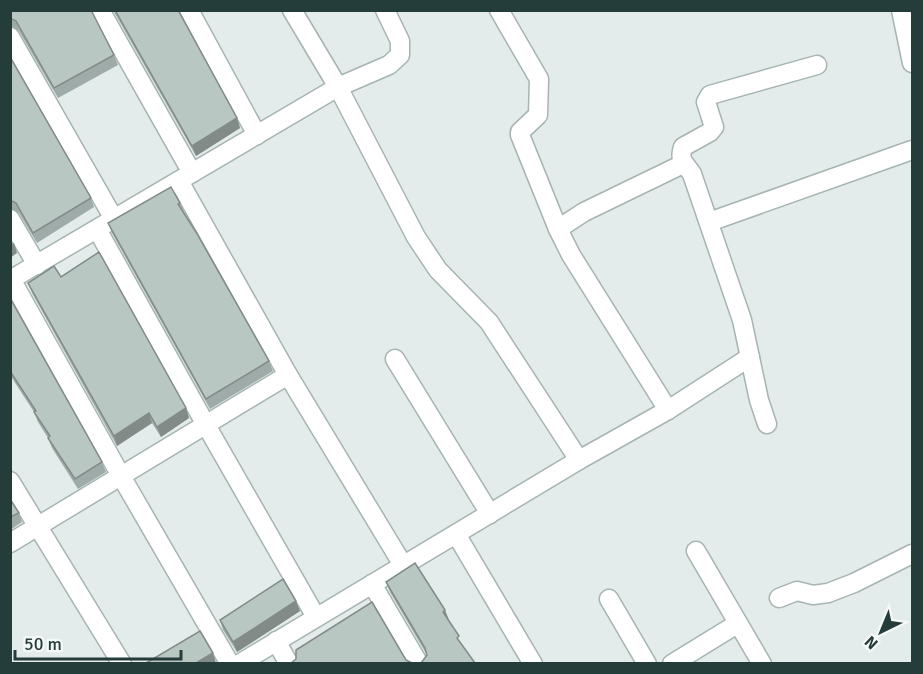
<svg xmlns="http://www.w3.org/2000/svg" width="923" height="674" font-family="Signika,sans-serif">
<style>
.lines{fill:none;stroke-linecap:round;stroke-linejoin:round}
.street-casing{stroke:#a6b4b2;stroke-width:21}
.street{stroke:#fff;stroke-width:18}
.wall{fill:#9faba8}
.shaded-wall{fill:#828b88}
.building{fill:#b9c7c3;stroke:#828b88;stroke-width:1.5}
</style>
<rect width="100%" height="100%" fill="#e3ecea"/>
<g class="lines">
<!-- street casing -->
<g class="street-casing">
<g id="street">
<path d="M100,10L192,173"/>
<path d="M189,10L257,135"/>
<path d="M292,10L338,87L416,237L438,270L489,322L579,460"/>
<path d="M499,10L539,79L538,115L520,132V135L558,229"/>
<path d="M901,10L912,63"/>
<path d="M10,37L114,219"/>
<path d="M179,181L288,375L403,565"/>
<path d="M10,219L37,265"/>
<path d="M709,222L912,150"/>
<path d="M97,229L206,425L316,617"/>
<path d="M11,279L121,476L230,664"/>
<path d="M10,280L338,87L389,65L400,55V41L385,10"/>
<path d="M395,359L490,514"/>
<path d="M668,410L571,255L558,229L584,212L683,164"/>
<path d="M767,424L759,400L742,320L692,174C686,164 678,161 683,147L710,132L714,127L706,102L710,95L817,65"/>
<path d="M10,481L122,664"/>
<path d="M456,534L533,664"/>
<path d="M10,543L288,375"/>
<path d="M696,551L762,664"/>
<path d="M372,584L419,664"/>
<path d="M779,598L797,591L813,595L828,593L854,583L912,554"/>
<path d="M609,599L647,664"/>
<path d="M276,641L289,664"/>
<path d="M239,664L579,460L668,410L750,357"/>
<path d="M672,664L737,624"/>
</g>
</g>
<!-- street -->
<use href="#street" class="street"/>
</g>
<!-- wall -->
<g class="wall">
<path d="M10,10L114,55L118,65L58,98L19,31L11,26Z"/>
<path d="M113,10H179L237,118L240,128L196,156Z"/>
<path d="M10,57L91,198L94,207L37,243L19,213L10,208Z"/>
<path d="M180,203L184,212L269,361L273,371L210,409L112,233L108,223Z"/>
<path d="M61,277L186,408L189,418L161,437L152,423L117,446L32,293L28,283Z"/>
<path d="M10,298L102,462L106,472L78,489L52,448L48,438L38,422L34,412L10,375Z"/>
<path d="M10,499L19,513L22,522L10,530Z"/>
<path d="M386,582L449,620L427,655L390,592Z"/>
<path d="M300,611L237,652L223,630L220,620Z"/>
</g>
<!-- shaded-wall -->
<g class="shaded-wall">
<path d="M237,118L240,128L196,156L192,146Z"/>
<path d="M14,243L17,253L10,258V245Z"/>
<path d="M186,408L189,418L161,437L157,427Z"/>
<path d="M149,413L152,423L117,446L114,436Z"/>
<path d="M296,601L300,611L237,652L233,642Z"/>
<path d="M445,610L449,620L446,622L443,612Z"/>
<path d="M213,653L216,663H196Z"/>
</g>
<!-- building -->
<g class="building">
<path d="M10,10H91L114,55L54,88L16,21L10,18Z"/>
<path d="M115,10H178L237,118L192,146Z"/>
<path d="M10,57L91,198L33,233L16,203L10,200Z"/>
<path d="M171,187L180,203L178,204L196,232L269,361L206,399L108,223Z"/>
<path d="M99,252L186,408L157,427L149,413L114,436L28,283L54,266L61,277Z"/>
<path d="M10,298L102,462L75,479L48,438L50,436L34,412L36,411L10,371Z"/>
<path d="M10,499L19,513L10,517Z"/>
<path d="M415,563L445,610L443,612L459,636L457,638L475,663H421L427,655L425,648L386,582Z"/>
<path d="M283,579L296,601L233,642L220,620Z"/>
<path d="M372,602L406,660L412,663H291L296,659V650Z"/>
<path d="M200,631L213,653L196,663H146Z"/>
</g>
<!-- border -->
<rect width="923" height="674" fill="none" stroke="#243c3a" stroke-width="24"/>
<!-- north arrow -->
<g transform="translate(881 632) rotate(223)" stroke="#f4f9f7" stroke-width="4.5" paint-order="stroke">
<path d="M0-4.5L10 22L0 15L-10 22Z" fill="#243c3a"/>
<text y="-9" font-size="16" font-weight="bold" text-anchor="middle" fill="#243c3a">N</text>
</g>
<!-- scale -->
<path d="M15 650v9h166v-9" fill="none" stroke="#243c3a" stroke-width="3"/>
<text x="24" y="650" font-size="18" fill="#243c3a" stroke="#f4f9f7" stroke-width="4.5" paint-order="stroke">50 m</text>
</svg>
